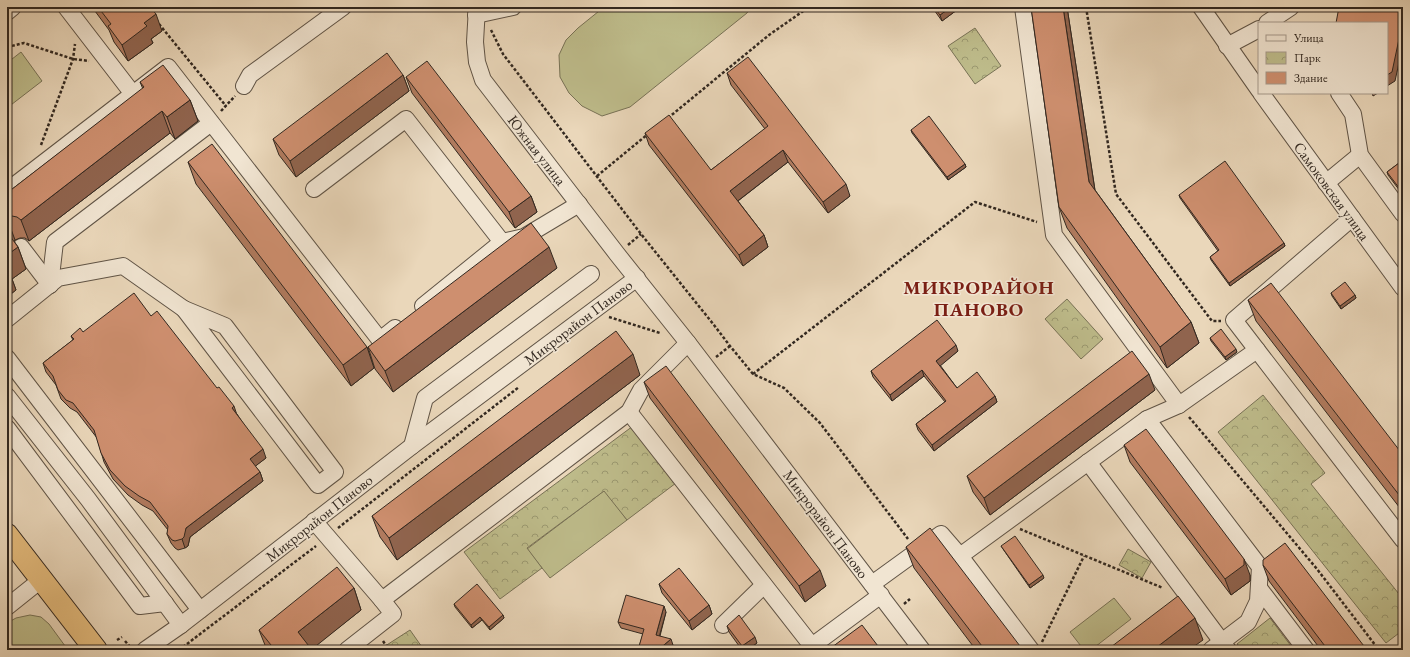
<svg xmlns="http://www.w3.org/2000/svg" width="1410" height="657" font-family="'EB Garamond',serif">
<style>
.grass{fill:#bebc8b;stroke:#787256}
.park{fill:url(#park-crowns);stroke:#787256}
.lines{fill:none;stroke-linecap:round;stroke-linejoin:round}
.minor-casing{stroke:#605446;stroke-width:18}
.highway-casing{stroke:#322820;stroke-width:24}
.path{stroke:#322820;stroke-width:2.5;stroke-dasharray:3 2;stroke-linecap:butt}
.minor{stroke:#f1e5d2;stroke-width:16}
.highway{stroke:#e5bc7d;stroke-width:22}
.wall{fill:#b17b5f;stroke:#322820}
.shaded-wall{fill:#90644e;stroke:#322820}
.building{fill:#ce8f6f;stroke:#322820}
.labels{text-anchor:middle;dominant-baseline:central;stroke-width:3;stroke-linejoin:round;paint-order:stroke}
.street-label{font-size:15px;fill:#322820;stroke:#f1e5d2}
.district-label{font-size:19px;font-weight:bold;letter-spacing:1px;fill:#7a1f14;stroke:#f1e5d2}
</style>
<defs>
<pattern id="park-crowns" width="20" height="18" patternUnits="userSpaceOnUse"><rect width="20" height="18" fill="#bebc8b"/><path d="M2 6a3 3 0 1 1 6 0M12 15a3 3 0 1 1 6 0" fill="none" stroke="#9b9971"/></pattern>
</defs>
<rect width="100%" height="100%" fill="#ead7ba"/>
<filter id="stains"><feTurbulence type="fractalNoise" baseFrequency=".005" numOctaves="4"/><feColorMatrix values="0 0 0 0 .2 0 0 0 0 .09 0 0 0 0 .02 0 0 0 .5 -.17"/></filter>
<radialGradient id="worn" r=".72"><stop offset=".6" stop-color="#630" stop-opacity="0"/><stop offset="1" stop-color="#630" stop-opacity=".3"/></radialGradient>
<!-- grass -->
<g class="grass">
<path d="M604,7H751L747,13L630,107L602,116L582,106L569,93L560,77L559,55L566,40L578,28Z"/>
<path d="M21,52L42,81L7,108V63Z"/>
<path d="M605,490L627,520L550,578L527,549Z"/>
<path d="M1114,598L1131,619L1091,650H1084L1070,632Z"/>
<path d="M30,615L41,617L49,624L68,650H7V623L16,618Z"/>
</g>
<!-- park -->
<g class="park">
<path d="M975,28L1001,66L975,84L948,46Z"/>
<path d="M1067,299L1103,339L1081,359L1045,319Z"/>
<path d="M1263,395L1325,473L1311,484L1403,599V630L1386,643L1218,432Z"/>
<path d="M633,426L676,483L627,520L604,491L527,548L542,568L500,599L464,552Z"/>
<path d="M1128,549L1151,562L1142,578L1119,565Z"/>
<path d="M1270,618L1294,650H1242L1237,644Z"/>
<path d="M410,630L424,650H379Z"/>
</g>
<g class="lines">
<!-- minor casing -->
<g class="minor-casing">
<g id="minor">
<path d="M66,7L133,94"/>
<path d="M477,7L475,42L477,62L483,80L617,254L688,343L922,650"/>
<path d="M1023,7L1054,235L1179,405"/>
<path d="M1201,7L1259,90"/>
<path d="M7,12L13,7"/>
<path d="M476,15L513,7"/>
<path d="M1267,23L1291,7"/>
<path d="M1227,46L1259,29"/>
<path d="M244,86L250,75L343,7"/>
<path d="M1261,93L1403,288"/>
<path d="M1339,93L1353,114L1360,155L1403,214"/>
<path d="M1326,183L1360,155"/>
<path d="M314,189L406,119L502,242"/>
<path d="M7,191L168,67L380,340L395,328"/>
<path d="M21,247L50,285"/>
<path d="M50,285L55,242L211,123"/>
<path d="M423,306L502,242L524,237L579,204"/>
<path d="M184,309L225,326L335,472L318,485Z"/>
<path d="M7,319L58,278L123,266L184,309"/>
<path d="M1257,350L1403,540"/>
<path d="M7,358L200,610"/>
<path d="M7,396L88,499L181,625"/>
<path d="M629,412L812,646L881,595"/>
<path d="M1147,419L1260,567L1258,601L1248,622L1211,650"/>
<path d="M7,428L140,606L165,603"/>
<path d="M412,446L425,398L591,274"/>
<path d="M1088,462L1228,650"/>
<path d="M314,521L382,600L629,412L641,390L688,343"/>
<path d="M960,556L1031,650"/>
<path d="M872,584L941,534L960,556L1147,419L1179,405L1257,350L1234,320L1352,218"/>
<path d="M1259,588L1306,650"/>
<path d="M7,607L42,579"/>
<path d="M723,625L764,585"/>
<path d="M145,650L181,625L412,446L637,278"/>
<path d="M347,650L393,614L382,600"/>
</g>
</g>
<!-- highway casing -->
<g class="highway-casing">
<path id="highway" d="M7,535L96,650"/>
</g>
<!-- path -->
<g class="path">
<path d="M1086,7L1116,194L1212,321H1221"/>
<path d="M159,24L226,106"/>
<path d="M491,30L503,54L641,234L714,325L730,346L753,374L784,388L820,423L908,539"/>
<path d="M7,47L24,43L73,59L89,61"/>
<path d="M221,111L235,96"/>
<path d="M668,118L769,35L809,7"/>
<path d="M41,145L73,59L75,44"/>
<path d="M597,176L648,134"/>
<path d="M628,245L641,234"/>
<path d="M609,317L660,333"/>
<path d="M716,357L730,346"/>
<path d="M753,374L975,202L1037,222"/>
<path d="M1189,417L1317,569L1379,650"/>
<path d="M338,528L519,387"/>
<path d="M1020,529L1163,588"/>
<path d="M904,604L910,599"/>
<path d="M117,640L122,637"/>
<path d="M125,641L131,648"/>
<path d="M383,641L389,650"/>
<path d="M1042,642L1084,556"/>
<path d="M179,650L316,546"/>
</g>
<!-- minor -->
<use href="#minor" class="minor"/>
<!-- highway -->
<use href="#highway" class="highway"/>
</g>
<!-- wall -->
<g class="wall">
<path d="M92,7H150L162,31L151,39L153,43L128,61L114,42L109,30Z"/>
<path d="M932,7H961L942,21Z"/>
<path d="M1031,7H1067L1095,190L1191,322L1199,343L1167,368L1067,228L1059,207Z"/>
<path d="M727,73L850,196L828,213L788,162L738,201L764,235L768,247L743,266L649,145L645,133L711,170L765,129L731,85Z"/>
<path d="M403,75L409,91L296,177L279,155L273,139Z"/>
<path d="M406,77L531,196L537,212L515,228L412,93Z"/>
<path d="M140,82L190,100L198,121L175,139L170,133L29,241L25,238H20L15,240L14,241L18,247L26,269L12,279L16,290L7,297V193L143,89Z"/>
<path d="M911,130L965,164L966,167L948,180L912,133Z"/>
<path d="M1403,160V195L1388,175L1387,172Z"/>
<path d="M188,162L367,347L374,368L351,386L196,184Z"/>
<path d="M1179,195L1284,243L1285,246L1230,286L1211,260L1210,257L1218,251L1180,198Z"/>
<path d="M557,268L393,392L375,369L368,347Z"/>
<path d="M1331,293L1355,295L1356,298L1341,309L1332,296Z"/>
<path d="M1248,300L1403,455V512L1256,321Z"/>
<path d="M151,316L237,414L266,458L255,466L260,472L263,481L190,537L188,546L185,548L178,550L175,548L171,543L167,534L168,530L153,511L142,505L128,495L113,479L104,462L97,438L77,412L70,408L61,399L56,385L46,372L43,363L73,340L71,336Z"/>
<path d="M1210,338L1237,352L1226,360L1211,341Z"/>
<path d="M958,351L940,365L957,388L995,396L997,402L934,451L918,430L916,424L945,402L924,376L892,401L873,377L871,371Z"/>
<path d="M640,375L397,560L380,537L372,516Z"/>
<path d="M644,382L826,586L805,602L650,398Z"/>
<path d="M1155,390L990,515L973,492L967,476Z"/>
<path d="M1124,445L1250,575V581L1231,595L1130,462Z"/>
<path d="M1001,546L1044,578L1030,588L1003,549Z"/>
<path d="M906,547L1023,650H976L914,568Z"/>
<path d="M1263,565L1367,650H1321L1269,581Z"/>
<path d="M659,584L709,605L712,614L692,630L662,593Z"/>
<path d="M354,588L361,610L311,649L312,650H267L259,630Z"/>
<path d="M454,604L503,615L504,618L490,630L482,620L472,628L455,607Z"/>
<path d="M666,612L660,636L673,645L667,650H638L643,634L621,628L618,622Z"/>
<path d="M727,626L757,643L747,650H742L729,632Z"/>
</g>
<!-- shaded-wall -->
<g class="shaded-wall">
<path d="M951,7H961L942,21L940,15Z"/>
<path d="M1063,7H1067L1097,204L1089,182Z"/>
<path d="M156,14L162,31L151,39L153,43L128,61L122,45L144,23Z"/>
<path d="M1403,20V44L1395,81L1387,86V75Z"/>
<path d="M403,75L409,91L296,177L290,161Z"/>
<path d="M1372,93H1378L1373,96Z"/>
<path d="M190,100L198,121L175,139L167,117Z"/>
<path d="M162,111L170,133L29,241L21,220Z"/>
<path d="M783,150L788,162L735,203L730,191Z"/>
<path d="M965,164L966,167L948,180L947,177Z"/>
<path d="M846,184L850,196L828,213L823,202Z"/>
<path d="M531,196L537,212L515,228L509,212Z"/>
<path d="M7,218L15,240L12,244L7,236Z"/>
<path d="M764,235L768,247L743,266L739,255Z"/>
<path d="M1284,243L1285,246L1230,286L1229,283Z"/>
<path d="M18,247L26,269L12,279L16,290L7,297V255Z"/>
<path d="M549,247L557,268L393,392L385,371Z"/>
<path d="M1355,295L1356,298L1341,309L1340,306Z"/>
<path d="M1191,322L1199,343L1167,368L1160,347Z"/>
<path d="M956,345L958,351L939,367L936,361Z"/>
<path d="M367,347L374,368L351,386L343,365Z"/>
<path d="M1236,349L1237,352L1226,360L1225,357Z"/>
<path d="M633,354L640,375L397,560L389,538Z"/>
<path d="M922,370L924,376L892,401L890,395Z"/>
<path d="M1149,374L1155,390L990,515L984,498Z"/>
<path d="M995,396L997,402L934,451L932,445Z"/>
<path d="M234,406L237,415L232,408Z"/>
<path d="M263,449L266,458L253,468L250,459Z"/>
<path d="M260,472L263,481L190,537L188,546L185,548L182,539L186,528Z"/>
<path d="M1244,559L1250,575V581L1231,595L1225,579Z"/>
<path d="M820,570L826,586L805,602L799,586Z"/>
<path d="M1043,575L1044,578L1030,588L1029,585Z"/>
<path d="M354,588L361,610L311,650L298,632Z"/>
<path d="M709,605L712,614L692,630L689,621Z"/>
<path d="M664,606L666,612L658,641L656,635Z"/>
<path d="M503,615L504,618L490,630L489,627Z"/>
<path d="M480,617L482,620L472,628L471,625Z"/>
<path d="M1195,618L1203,640L1189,650H1153Z"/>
<path d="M755,637L757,643L747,650H743L742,646Z"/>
<path d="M671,639L673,645L667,650H658Z"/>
</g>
<!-- building -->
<g class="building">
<path d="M98,7H150L156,14L144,23L147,26L122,45L108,26L111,24Z"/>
<path d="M934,7H951L940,15Z"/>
<path d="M1031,7H1063L1089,182L1191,322L1160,347L1059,207Z"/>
<path d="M1339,7H1403V20L1392,72L1387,75V23H1336Z"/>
<path d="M387,53L403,75L290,161L273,139Z"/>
<path d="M748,57L846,184L823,202L783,150L730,191L764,235L739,255L645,133L669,115L711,170L768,126L727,73Z"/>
<path d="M427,61L531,196L509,212L406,77Z"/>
<path d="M163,65L190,100L167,117L162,111L21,220L17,217L12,216L7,219V193L144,87L140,82Z"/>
<path d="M929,116L965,164L947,177L911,130Z"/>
<path d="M212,144L367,347L343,365L188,162Z"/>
<path d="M1403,160V193L1387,172Z"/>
<path d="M1225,161L1284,243L1229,283L1210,257L1219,250L1179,195Z"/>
<path d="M531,223L549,247L385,371L368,347Z"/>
<path d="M7,232L18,247L7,255Z"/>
<path d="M1345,282L1355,295L1340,306L1331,293Z"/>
<path d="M1271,283L1403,455V500L1248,300Z"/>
<path d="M134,293L151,316L157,311L217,388L219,387L234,406L232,408L263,449L250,459L260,472L186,528L184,537L182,539L175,541L172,540L167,534L168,526L150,502L139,496L125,486L110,470L101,453L94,430L73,403L66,400L58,390L53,376L43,363L74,339L71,336L80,328L83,332Z"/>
<path d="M937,320L956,345L936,361L957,388L977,372L995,396L932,445L916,424L946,401L922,370L890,395L871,371Z"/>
<path d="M1221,329L1236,349L1225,357L1210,338Z"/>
<path d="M616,331L633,354L389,538L372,516Z"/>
<path d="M1132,351L1149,374L984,498L967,476Z"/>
<path d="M666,366L820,570L799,586L644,382Z"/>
<path d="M1146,429L1244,559V565L1225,579L1124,445Z"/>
<path d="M930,528L1023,650H985L906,547Z"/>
<path d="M1015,536L1043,575L1029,585L1001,546Z"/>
<path d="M1285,543L1367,650H1328L1263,565V560Z"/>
<path d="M337,567L354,588L298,632L312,650H275L259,630Z"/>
<path d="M679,568L709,605L689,621L659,584Z"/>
<path d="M477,584L503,615L489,627L480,617L471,625L454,604Z"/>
<path d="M626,595L664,606L656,635L671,639L658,650H638L644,629L618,622Z"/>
<path d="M1178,596L1195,618L1153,650H1107Z"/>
<path d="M739,615L755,637L742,646L727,626Z"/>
<path d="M862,625L881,650H828Z"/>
</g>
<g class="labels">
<!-- street labels -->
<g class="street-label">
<text transform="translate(537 150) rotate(52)">Южная улица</text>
<text transform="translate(1332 191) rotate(54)">Самоковская улица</text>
<text transform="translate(578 322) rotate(-37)">Микрорайон Паново</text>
<text transform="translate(319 518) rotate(-38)">Микрорайон Паново</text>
<text transform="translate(826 524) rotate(53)">Микрорайон Паново</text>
</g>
<!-- district labels -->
<g class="district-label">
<text x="979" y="287">МИКРОРАЙОН<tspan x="979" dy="22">ПАНОВО</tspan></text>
</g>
</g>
<!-- margin -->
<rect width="1410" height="657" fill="none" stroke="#ead7ba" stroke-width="24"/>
<rect x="8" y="8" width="1394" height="641" fill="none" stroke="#322820" stroke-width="2"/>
<rect x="12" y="12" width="1386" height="633" fill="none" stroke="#322820"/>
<!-- legend -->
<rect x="1258" y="22" width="130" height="72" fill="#f1e5d2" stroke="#a5998b"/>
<rect x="1266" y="35" width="20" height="6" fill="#f1e5d2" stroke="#a5998b"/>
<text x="1294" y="42" font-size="12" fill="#322820">Улица</text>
<rect x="1266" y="52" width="20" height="12" fill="url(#park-crowns)" stroke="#a5998b"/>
<text x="1294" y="62" font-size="12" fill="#322820">Парк</text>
<rect x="1266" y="72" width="20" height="12" fill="#ce8f6f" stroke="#a5998b"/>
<text x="1294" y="82" font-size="12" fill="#322820">Здание</text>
<rect width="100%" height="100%" filter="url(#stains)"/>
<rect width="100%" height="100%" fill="url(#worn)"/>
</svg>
